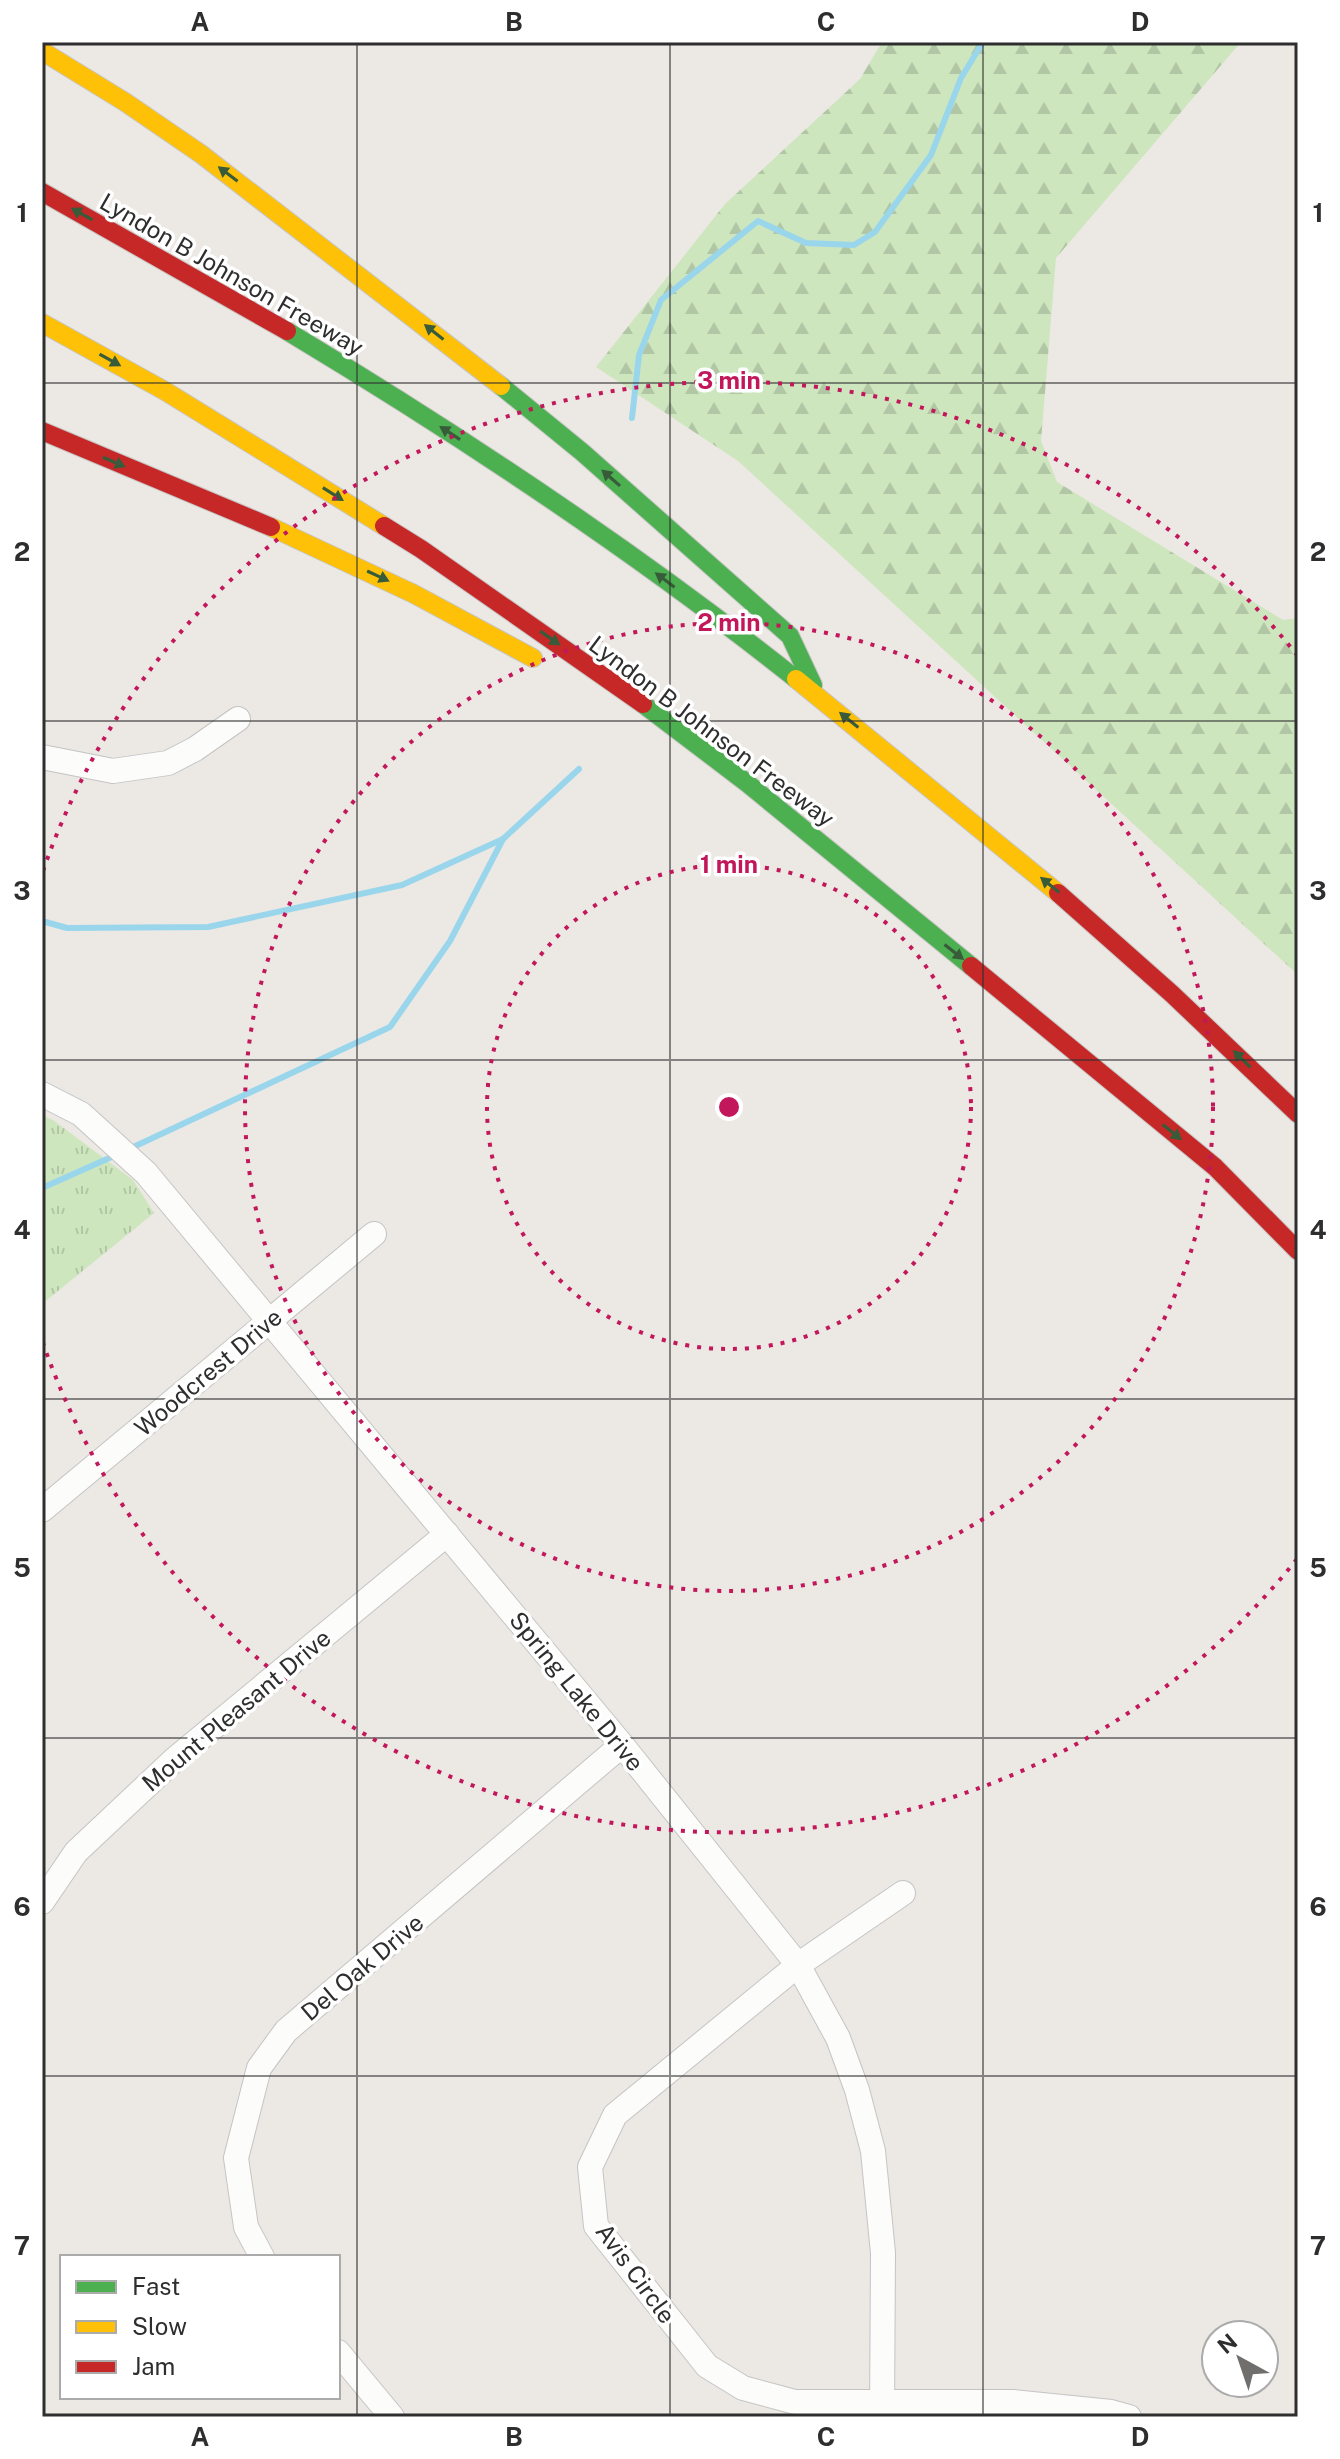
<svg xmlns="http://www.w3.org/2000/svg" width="1340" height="2459" font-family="'Public Sans',sans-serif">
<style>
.forest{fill:url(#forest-firs)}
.park{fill:url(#park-tufts)}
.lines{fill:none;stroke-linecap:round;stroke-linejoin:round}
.stream{stroke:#99d6ec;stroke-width:6}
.street-casing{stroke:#c5c4c5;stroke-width:26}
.fast-casing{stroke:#c6c5c4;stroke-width:20}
.slow-casing{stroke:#c6c5c4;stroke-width:20}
.jam-casing{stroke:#c6c5c4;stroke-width:20}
.street{stroke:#fcfcfb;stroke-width:24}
.fast{stroke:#4caf50;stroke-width:18}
.slow{stroke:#ffc107;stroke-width:18}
.jam{stroke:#c62828;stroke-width:18}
.oneway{fill:#385b3a}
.grid{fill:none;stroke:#2e2e2e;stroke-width:2;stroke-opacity:0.55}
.ring{fill:none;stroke:#c2185b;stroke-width:4;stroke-dasharray:4 8}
.labels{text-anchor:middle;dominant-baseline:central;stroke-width:7;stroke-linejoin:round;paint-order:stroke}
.street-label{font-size:24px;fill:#2e2e2e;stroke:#fff}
.centre{fill:#c2185b;stroke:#fff;stroke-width:4}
.ring-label{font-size:24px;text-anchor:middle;font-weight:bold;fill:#c2185b;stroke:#fff;stroke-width:7;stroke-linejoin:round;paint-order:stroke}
.neatline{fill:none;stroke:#2e2e2e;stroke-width:3}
.grid-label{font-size:26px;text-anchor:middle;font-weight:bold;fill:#2e2e2e}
</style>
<defs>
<pattern id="forest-firs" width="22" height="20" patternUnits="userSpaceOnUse" patternTransform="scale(2)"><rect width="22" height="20" fill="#cee6be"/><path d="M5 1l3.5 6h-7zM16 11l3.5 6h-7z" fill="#b1c6a4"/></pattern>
<pattern id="park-tufts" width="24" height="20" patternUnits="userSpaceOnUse" patternTransform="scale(2)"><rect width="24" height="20" fill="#cee6be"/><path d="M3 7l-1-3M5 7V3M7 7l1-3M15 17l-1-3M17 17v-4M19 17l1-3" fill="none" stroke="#b1c6a4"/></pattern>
</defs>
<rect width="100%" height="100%" fill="#ece8e4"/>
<!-- forest -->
<path class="forest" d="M882,42H1241L1056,258L1041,441L1057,482L1283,620L1298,618V975L738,461L596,367L725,204L860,79Z"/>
<!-- park -->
<path class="park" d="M42,1115L53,1120L133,1180L154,1213L42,1304Z"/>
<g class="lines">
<!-- stream -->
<g class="stream">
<path d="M632,418L639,355L661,300L758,221L806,243L854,245L875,232L931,155L961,78L983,42"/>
<path d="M42,921L67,928L208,927L402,885L503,839L579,769"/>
<path d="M129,1149L390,1027L450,941L503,839"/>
<path d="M42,1188L116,1155"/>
</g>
<!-- street casing -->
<g class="street-casing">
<g id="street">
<path d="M42,757L113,771L168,763L195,749L238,719"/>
<path d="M42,1094L81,1114L146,1173L622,1745L798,1965L838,2038L857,2090L873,2151L883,2253L882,2417"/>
<path d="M42,1510L374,1234"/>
<path d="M903,1893L798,1965L615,2115L590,2167L596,2226L707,2366L743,2388L795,2402H1013L1111,2412L1129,2417"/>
<path d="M42,1902L76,1852L175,1759L447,1534"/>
<path d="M262,2257L246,2227L236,2158L259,2068L286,2031L622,1745"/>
<path d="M338,2352L392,2417"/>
</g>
</g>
<!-- fast casing -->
<g class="fast-casing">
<g id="fast">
<path d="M287,331C463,437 635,551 796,679"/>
<path d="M501,386L582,452L790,636L813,685"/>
<path d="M643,704L747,783L971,966"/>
</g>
</g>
<!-- slow casing -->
<g class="slow-casing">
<g id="slow">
<path d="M42,51L125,102L201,154L501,386"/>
<path d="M42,323L165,391L384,526"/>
<path d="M271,527L414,594L533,658"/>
<path d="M796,679L1058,893"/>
</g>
</g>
<!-- jam casing -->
<g class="jam-casing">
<g id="jam">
<path d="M42,192L287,331"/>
<path d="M42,431L271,527"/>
<path d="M384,526L421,549L643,704"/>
<path d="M1058,893L1172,994L1298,1114"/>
<path d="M971,966L1215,1167L1298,1251"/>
</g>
</g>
<!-- street -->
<use href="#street" class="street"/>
<!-- fast -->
<use href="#fast" class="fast"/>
<!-- slow -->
<use href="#slow" class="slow"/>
<!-- jam -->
<use href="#jam" class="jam"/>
</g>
<!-- one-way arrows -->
<defs><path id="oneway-solid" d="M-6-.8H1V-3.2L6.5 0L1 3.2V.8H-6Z" transform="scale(2)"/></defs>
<g class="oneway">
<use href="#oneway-solid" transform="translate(228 174) rotate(-143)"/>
<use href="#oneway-solid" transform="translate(82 214) rotate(-151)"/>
<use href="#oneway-solid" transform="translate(434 332) rotate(-142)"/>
<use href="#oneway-solid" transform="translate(110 360) rotate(29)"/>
<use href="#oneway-solid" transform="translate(450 433) rotate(-147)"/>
<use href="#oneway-solid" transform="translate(114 462) rotate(23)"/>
<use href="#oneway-solid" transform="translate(611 478) rotate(-139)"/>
<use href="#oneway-solid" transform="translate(333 494) rotate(32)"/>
<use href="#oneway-solid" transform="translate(378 576) rotate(25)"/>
<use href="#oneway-solid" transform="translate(665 580) rotate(-143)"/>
<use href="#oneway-solid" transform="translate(550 638) rotate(35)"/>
<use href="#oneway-solid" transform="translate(849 720) rotate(-141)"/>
<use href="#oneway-solid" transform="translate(1050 885) rotate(-141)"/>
<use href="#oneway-solid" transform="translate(954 952) rotate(38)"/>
<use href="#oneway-solid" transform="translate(1242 1059) rotate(-136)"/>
<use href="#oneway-solid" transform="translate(1172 1132) rotate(39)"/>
</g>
<!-- grid -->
<path class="grid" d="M357,42V2417M670,42V2417M983,42V2417M42,383H1298M42,721H1298M42,1060H1298M42,1399H1298M42,1738H1298M42,2076H1298"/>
<!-- distance rings -->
<g class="ring">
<circle cx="729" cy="1107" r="242"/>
<circle cx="729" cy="1107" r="484"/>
<path d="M1297 1559A726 726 0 0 1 43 1343M43 871A726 726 0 0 1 1297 655"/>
</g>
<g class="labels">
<!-- street labels -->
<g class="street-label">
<text transform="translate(232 274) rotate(30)">Lyndon B Johnson Freeway</text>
<text transform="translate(712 731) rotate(37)">Lyndon B Johnson Freeway</text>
<text transform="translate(208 1372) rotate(-40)">Woodcrest Drive</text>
<text transform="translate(577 1691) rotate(51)">Spring Lake Drive</text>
<text transform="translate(236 1710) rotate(-40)">Mount Pleasant Drive</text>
<text transform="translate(362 1967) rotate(-40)">Del Oak Drive</text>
<text transform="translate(636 2273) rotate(54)">Avis Circle</text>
</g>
</g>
<circle cx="729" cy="1107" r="12" class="centre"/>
<g class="ring-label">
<text x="729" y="389">3 min</text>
<text x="729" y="631">2 min</text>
<text x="729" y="873">1 min</text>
</g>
<!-- border -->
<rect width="1340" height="2459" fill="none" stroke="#ffffff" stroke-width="88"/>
<!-- legend -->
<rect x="60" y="2255" width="280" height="144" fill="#ffffff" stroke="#ababab" stroke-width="2"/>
<rect x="76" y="2281" width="40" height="12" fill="#4caf50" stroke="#ababab" stroke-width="2"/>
<text x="132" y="2295" font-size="24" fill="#2e2e2e">Fast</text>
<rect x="76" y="2321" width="40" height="12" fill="#ffc107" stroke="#ababab" stroke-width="2"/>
<text x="132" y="2335" font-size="24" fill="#2e2e2e">Slow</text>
<rect x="76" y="2361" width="40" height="12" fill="#c62828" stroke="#ababab" stroke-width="2"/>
<text x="132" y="2375" font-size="24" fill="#2e2e2e">Jam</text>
<!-- north arrow -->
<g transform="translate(1240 2359) rotate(320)"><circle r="38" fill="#ffffff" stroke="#ababab" stroke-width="2"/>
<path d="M0-6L14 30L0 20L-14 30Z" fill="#706f6e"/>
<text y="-12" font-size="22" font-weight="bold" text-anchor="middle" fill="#2e2e2e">N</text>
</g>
<rect x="44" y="44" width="1252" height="2371" class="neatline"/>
<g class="grid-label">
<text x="200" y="31">A</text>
<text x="514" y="31">B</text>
<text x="826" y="31">C</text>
<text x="1140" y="31">D</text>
<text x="22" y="222">1</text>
<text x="1318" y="222">1</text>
<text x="22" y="561">2</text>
<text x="1318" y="561">2</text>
<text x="22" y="900">3</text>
<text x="1318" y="900">3</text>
<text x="22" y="1239">4</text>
<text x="1318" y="1239">4</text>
<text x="22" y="1577">5</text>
<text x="1318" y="1577">5</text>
<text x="22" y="1916">6</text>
<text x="1318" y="1916">6</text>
<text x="22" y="2255">7</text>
<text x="1318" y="2255">7</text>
<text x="200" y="2446">A</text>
<text x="514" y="2446">B</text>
<text x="826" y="2446">C</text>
<text x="1140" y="2446">D</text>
</g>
</svg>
